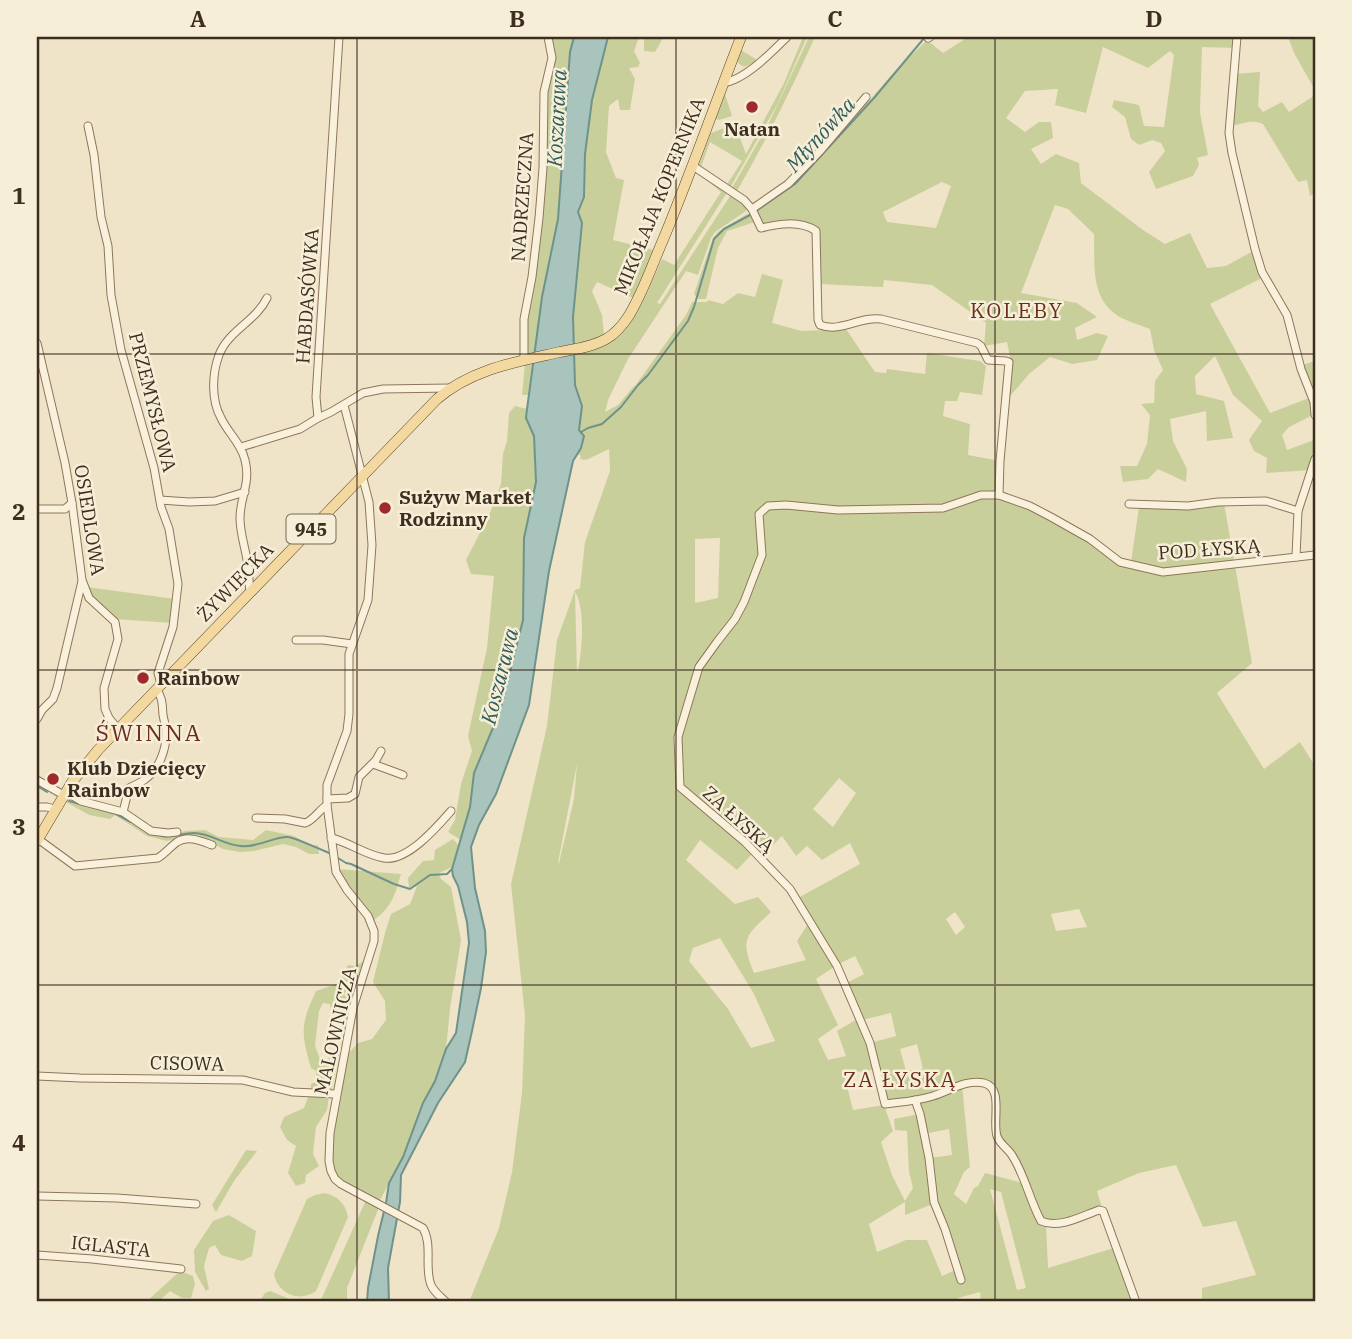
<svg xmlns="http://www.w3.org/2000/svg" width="1352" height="1339" font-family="'IBM Plex Serif',serif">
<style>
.green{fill:#c9cf9b;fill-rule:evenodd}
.water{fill:#a9c4bc;stroke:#6f938a;stroke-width:2}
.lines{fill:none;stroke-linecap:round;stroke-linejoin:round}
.stream{stroke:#6f938a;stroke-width:2}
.minor-casing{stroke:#8d765c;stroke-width:9}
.major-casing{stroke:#5b4430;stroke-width:11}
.minor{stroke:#faf1dc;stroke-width:7}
.major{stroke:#f3d9a0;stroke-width:10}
.grid{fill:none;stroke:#3d2e20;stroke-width:2;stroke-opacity:0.55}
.poi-dot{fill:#9e2a2b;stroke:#f7eed8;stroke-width:2.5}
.labels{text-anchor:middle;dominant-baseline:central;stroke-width:5;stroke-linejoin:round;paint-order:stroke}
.shield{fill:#f7eed8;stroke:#756857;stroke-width:2}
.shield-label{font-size:18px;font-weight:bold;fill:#3d2e20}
.poi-label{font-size:19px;font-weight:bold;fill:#3d2e20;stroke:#f7eed8;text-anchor:start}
.street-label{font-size:19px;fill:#3d2e20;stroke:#f7eed8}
.water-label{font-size:21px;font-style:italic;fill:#2f5d5a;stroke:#f7eed8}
.neighbourhood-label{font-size:21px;letter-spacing:2px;fill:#6b2e1e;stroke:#f7eed8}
.quarter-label{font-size:23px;letter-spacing:2px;fill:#6b2e1e;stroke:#f7eed8}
.neatline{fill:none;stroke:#3d2e20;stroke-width:2.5}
.grid-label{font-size:23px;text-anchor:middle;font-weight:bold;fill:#3d2e20}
</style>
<rect width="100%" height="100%" fill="#f0e4c8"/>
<!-- green -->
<g class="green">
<path d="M551,37H574L570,52L558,219L542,297L534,353L525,356Z"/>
<path d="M608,37L663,38L655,52L644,51V37L638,40L634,51L640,63L638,67L629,68L635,79L630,110H620L618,99L609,106L606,152L616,178L624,180L613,240L654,250L633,298L597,282L592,291L602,315L604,335L590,341L573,346V317L582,224L578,212L584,197L585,154L592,100Z"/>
<path d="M803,37H807L777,105L730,188L726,186L742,161L710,142L701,167L699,165L711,133L735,124L746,154L784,83Z"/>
<path d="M809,37H815C791,90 766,141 737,191L732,188L768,125Z"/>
<path d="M968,37H1235L1234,48L1202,47L1200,112L1208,155L1197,158L1199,165L1193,176L1156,189L1149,172L1165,151L1161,143L1152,140L1139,145L1131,139L1125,117L1112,107L1114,100L1139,105L1144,126L1164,127L1174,55L1170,51L1148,68L1103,47L1086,113L1055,105L1058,89L1025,91L1006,118L1025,132L1039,122H1051L1053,138L1031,149L1041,164L1056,154L1079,163L1081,183L1143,230L1165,244L1190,233L1207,268L1226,266L1253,251L1264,277L1210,304L1270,413L1309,398L1313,415L1289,427L1282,435L1287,450L1314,440L1313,456L1311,470L1266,473L1267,458L1254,451L1249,440L1262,421L1233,395L1215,356L1195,376L1196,394L1224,401L1233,438L1207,441L1206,411L1170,419L1173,441L1187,469L1186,482L1158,469L1148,479L1123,482L1120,466H1137L1147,444L1150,415L1141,404L1154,403L1155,381L1163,370L1154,350L1150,329C1140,325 1122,320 1114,313C1090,295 1095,260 1094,234L1068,209L1055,205L1021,293L1077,303L1097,317L1075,328L1077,340L1097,333L1108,336L1097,360L1072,364L1050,357L1029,374L1005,402L1010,357L1007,342L984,346L986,323L932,285L884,280L883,287L818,284L816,231L809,226L762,225L754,210L788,186L860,108L869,101L895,71L927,40L943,53ZM942,182L951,186L936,228L887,222L883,212Z"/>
<path d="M1288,37H1315V90L1294,53Z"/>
<path d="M741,50L756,59L755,62L744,67L738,63L737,60Z"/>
<path d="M1260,72L1258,106L1263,112L1282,102L1289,112L1315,95V193L1310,196L1307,180L1298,182L1263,124C1251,119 1243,124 1231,126L1233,74Z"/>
<path d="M725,94L732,116L719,120L716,119V115Z"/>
<path d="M711,180L728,191L657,303L660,304L730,196L734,195L746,207V211L715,232L711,238L698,275L686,271L628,359L608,400L605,412L618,405L634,386H635L686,315L692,302H707L708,300L723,304L738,293L755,297L762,274L783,280L772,323L802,331L846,329L875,372L886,373L887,369L925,374L927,353L980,361L986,366L982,395L960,392L957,401H945L943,416L970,424L968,455L1000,461L999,495L1051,517L1120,562H1131L1139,507L1123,504L1188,506L1224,503L1252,663L1217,693L1264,769L1300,742L1315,766V1302H1202V1288L1256,1275L1236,1221L1203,1227L1176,1165L1139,1173L1097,1191L1103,1211L1046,1224L1048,1268L1117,1247L1134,1302H981L980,1292L958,1298V1302H469L499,1228L512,1172L522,1093L525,1016L511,884L547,726L557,640L575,590L580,588L585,542L610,471L609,449L586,460L580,459L581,456L578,454L581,448L579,430V395L575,385L573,353C589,349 606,346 619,336C636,323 653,279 662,259L674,265L721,192L709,182ZM720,538L718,598L695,603V539ZM575,592C586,609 582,655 577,674ZM577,764L574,799L559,863H558ZM839,778L856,793L833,827L813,809ZM782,836L796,856L807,846L822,860L850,843L860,864L796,899L810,921L797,941L806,960L754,973C740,939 745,936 771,912L758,897L735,904L686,860L700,840L737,870L754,852L760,858ZM1079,909L1087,927L1056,931L1051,914ZM955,912L965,927L956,935L946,919ZM720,938L754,994L775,1041L751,1048L728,1009L689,961L693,948ZM855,956L864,974L845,984L862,1020L891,1013L896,1036L870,1043L859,1018L837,1031L846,1056L828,1060L818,1039L838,1025L816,979L837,965ZM917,1044L923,1069L906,1071L900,1049ZM876,1069L885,1104L915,1100L919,1114L894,1119L895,1130L907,1131L909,1172L913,1188L905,1201L892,1175L881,1142L893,1131L884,1105L853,1110L844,1074ZM962,1085H990L994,1089L999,1140L1013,1156L1023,1183L985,1173L978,1186L974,1188L966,1204L954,1194L964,1172L970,1167ZM949,1129L952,1155L929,1158L924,1134ZM990,1189L1001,1192L1026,1288L1017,1290ZM905,1202V1215L933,1204L956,1270L942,1276L927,1240H906L877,1252L869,1224Z"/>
<path d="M747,214H751L755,222L727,231L718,248L706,299H698L694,294L713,238L719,231Z"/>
<path d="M1315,361V397L1302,365Z"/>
<path d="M532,363L528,395H522L525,364Z"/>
<path d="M515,406L527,409L526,418L534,435L536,482L524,538L523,620L500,711L474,773L470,807L461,840L448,832L455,820L461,784L472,751L468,736L487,648L494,576L471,574L466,560L490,513L501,484L503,454L507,441L509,413Z"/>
<path d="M87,587L175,599L173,623L114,619L90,594Z"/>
<path d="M68,798L115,812L133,821L168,836L185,831L205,830L219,837L253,840L266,830L294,836L312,846L318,845L319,854H309L296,847L283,844L254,851L240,852L223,849L213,844L182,837L167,841L147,836L115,815L110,819L89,815L66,802Z"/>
<path d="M453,839L459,846L452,867L439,873L441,879L451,887L461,940L450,1009L446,1049L435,1080L423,1103L403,1157L379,1202L336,1177L332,1163L335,1103L344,1058L358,1043L372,1039L386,1020L385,1001L373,982L385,933L391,914L410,904L417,886L409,888L408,878L423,861L434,860L435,850Z"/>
<path d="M337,869L401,874C395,895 392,907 374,920L347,889Z"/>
<path d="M366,960L348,1016L342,1018L331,1012L330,1004L323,1003L319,1011L315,1046L321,1062H326L333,1053L339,1054L331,1092L311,1090V1084L317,1081L316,1071L311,1068C301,1033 300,1025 316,991L339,983L348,965L355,966Z"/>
<path d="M309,1095L329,1096L327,1110L316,1127L313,1154L319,1166L306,1175L305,1183L296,1186L288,1173L296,1146L287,1140L280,1127L284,1117L304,1108Z"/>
<path d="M246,1150L257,1151L234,1181L216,1212L212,1205Z"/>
<path d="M324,1193C338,1196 345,1203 348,1217L316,1291C299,1303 278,1294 274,1274L307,1199L315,1195Z"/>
<path d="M366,1200L379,1207L347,1288V1302H320Z"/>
<path d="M229,1215L256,1231L252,1256L242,1261L221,1255L215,1245L209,1248L204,1266L209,1289L206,1291L195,1272L194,1250L213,1221Z"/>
<path d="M180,1271L193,1276L195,1284L191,1298H182L170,1291L158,1302H146Z"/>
<path d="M270,1291L297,1302H259L265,1293Z"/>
</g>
<!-- water -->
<path class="water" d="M574,37H608L592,100L585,154L584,197L578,212L582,223L573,317L575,385L582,406L579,430L584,436L581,448L573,461L549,571L529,705L496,794L479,825L471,847L475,888L485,931L486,952L481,988L472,1031L465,1062L438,1103L401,1175L400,1202L388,1268L389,1302H367L368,1288L378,1236L386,1203L389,1183L403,1157L423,1103L435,1081L446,1049L456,1033L469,943L467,922L458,886L453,876L452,869L470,807L474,773L500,711L523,620L524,538L536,482L534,436L526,418L527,409L542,297L558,219L570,52Z"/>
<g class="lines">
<!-- stream -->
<g class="stream">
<path d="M756,211L795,184L874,98L925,37"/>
<path d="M581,432L588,428L602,424L621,407L638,385L648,375L688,321L694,307L714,239L724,229L752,214"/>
<path d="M37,786L47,792"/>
<path d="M69,801L116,814L131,822"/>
<path d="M161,836C173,838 182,833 194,833C210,833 224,845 241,846C258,848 275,836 288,837C293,837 322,850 329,853"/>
<path d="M338,858L346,863L351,864L394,884L410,889L430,875L447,874L452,869"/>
</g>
<!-- minor casing -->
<g class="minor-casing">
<g id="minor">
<path d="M339,37L316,397L318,418L331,412L363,393L383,389L450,388"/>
<path d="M1237,37L1229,133L1232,153L1255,249L1262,272L1287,315L1301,369L1314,402L1315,415"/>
<path d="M928,38L930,37"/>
<path d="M723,83C745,80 772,52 787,37"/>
<path d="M88,126L94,155L101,217L108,246L111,295L121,350L154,468L161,507L169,529L178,584L173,627L158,673L161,684"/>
<path d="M693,166L744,200L752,209L761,228C778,224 800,220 816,231L818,320L820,325C841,333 860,316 881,319L977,343L981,346L988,360L1006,361L1009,362L1000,461L999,495"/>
<path d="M752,209L788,184L821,150L866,97"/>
<path d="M37,343L65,463L72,503L82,580L89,598L115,622L118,639L104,688L105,709L109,718L118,729"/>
<path d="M524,360V319L532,277L539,218L543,168L544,92L552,58L548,37"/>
<path d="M344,405L369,502L372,545L368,600L349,654V714L347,731L327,785V805L336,872L347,890L368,916L374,931V941L353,1008L330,1133L329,1161L331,1171L335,1179L341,1184L423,1228C433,1246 424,1267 431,1285C434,1292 441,1297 446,1302"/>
<path d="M241,447L300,429L318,418"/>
<path d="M160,500L189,502L215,501L245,492"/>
<path d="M1129,504L1188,506L1218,502L1266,501L1298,511"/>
<path d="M37,509H65L72,503"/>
<path d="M1296,557L1298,511L1315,459"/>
<path d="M250,593C249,584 249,575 248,566C246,550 240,534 240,518C240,497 251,483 245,460C241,443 228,433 221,418C211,400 212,374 219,355C228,331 256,321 267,298"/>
<path d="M296,640H323L352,644"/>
<path d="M37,719L42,710L53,699L57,688L82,581"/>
<path d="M373,764L403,775"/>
<path d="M37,780L60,793L71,795L81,801L123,812L151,831L168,833L177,832"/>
<path d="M327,799L348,798L355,794L359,777L376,760L381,751"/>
<path d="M37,807H47L55,809"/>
<path d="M123,812L129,788C134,785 139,784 144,780C159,770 167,749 166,731C166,726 164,721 163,715C162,704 163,698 156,689"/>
<path d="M256,818L285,819L305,823C314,820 319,810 327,805"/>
<path d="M331,838C349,842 365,855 384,858C407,862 437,827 451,811"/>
<path d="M38,839L75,866L158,858C166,853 170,847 177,842C188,835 201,841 212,845"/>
<path d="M37,1076L80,1078L243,1080L293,1092L335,1094"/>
<path d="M915,1100L920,1114L929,1158L934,1202L945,1229L961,1280"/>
<path d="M37,1196L117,1198L196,1204"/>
<path d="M37,1255L92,1259L181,1269"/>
<path d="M1136,1302L1103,1211L1099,1210C1082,1216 1059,1229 1041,1221C1030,1201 1025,1176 1013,1157C1009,1149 1000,1145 997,1136C992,1121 1004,1088 984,1083C965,1079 950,1091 933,1096C918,1101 901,1102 885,1104L870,1043L837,966L790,889L745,842L680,787L678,737L699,667L717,642L735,619L744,602L762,555L759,514L768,506L786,505L838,510L943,508L981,495H999L1030,506L1051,517L1090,539L1120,562L1163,572L1315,555"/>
</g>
</g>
<!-- major casing -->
<g class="major-casing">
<path id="major" d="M37,841L72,782L98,750L437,399C472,369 516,362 560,352C575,349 592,347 606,339C615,334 622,326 628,317C643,293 652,265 663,240C691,173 715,104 741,37"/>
</g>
<!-- minor -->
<use href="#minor" class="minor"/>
<!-- major -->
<use href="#major" class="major"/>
</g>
<!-- grid -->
<path class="grid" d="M357,37V1302M676,37V1302M995,37V1302M37,354H1315M37,670H1315M37,985H1315"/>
<!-- markers -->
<g class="poi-dot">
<circle cx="752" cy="107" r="7"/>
<circle cx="385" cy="508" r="7"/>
<circle cx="143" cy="678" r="7"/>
<circle cx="53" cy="779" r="7"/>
</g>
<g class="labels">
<!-- shield labels -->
<rect class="shield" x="286.5" y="514.5" width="49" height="29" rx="5"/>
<g class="shield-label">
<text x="311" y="529">945</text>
</g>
<!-- poi labels -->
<g class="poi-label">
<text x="752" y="129" text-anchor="middle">Natan</text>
<text x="399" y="497">Sużyw Market<tspan x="399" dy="22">Rodzinny</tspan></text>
<text x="157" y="678">Rainbow</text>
<text x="67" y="768">Klub Dziecięcy<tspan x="67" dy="22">Rainbow</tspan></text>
</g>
<!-- street labels -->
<g class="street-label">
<text transform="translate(659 196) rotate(-68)">MIKOŁAJA KOPERNIKA</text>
<text transform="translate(522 197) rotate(-86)">NADRZECZNA</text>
<text transform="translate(307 296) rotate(-86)">HABDASÓWKA</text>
<text transform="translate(153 402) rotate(76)">PRZEMYSŁOWA</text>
<text transform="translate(90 520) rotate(81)">OSIEDLOWA</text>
<text transform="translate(1209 549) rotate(-4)">POD ŁYSKĄ</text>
<text transform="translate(235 582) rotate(-46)">ŻYWIECKA</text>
<text transform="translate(739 819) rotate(42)">ZA ŁYSKĄ</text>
<text transform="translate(335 1031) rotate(-77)">MALOWNICZA</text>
<text transform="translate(187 1063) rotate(1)">CISOWA</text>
<text transform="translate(111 1246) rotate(6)">IGLASTA</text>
</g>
<!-- water labels -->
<g class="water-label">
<text transform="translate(556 118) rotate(-87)">Koszarawa</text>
<text transform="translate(820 134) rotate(-48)">Młynówka</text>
<text transform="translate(499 676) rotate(-76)">Koszarawa</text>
</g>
<!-- neighbourhood labels -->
<g class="neighbourhood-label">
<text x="1017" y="310">KOLEBY</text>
<text x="900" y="1079">ZA ŁYSKĄ</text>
</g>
<!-- quarter labels -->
<g class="quarter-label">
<text x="149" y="732">ŚWINNA</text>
</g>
</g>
<!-- border -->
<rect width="1352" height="1339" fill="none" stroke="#f7eed8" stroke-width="77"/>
<rect x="38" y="38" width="1276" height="1262" class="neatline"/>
<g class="grid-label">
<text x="198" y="27">A</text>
<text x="517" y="27">B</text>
<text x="835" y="27">C</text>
<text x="1154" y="27">D</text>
<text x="19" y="204">1</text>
<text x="19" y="520">2</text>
<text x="19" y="835">3</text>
<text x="19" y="1151">4</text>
</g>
</svg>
